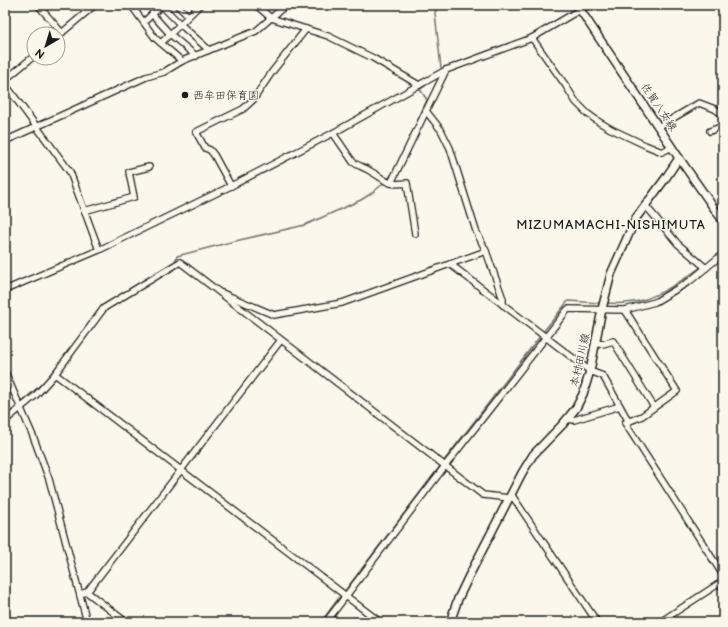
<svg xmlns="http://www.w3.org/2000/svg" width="728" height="627" font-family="'Balsamiq Sans','Klee One',sans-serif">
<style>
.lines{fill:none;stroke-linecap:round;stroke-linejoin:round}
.stream{stroke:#74726e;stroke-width:1.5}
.minor-casing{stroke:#1c1c1c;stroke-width:8}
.major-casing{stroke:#1c1c1c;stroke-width:10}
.minor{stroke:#fbf7ec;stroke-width:5.5}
.major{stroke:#fbf7ec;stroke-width:7}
.poi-dot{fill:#1c1c1c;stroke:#fbf7ec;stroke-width:1.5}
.labels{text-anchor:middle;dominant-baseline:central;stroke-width:3;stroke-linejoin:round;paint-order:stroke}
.poi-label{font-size:11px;fill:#1c1c1c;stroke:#fbf7ec;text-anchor:start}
.street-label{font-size:11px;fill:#1c1c1c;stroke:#fbf7ec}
.quarter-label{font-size:13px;letter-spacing:1px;fill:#1c1c1c;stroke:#fbf7ec}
</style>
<rect width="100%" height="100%" fill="#fbf7ec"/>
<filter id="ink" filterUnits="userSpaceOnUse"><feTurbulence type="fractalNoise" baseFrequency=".025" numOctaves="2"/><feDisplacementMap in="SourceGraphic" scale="8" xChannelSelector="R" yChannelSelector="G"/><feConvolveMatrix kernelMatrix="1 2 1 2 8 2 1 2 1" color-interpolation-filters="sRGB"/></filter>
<g filter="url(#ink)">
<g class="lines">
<!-- stream -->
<g class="stream">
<path d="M437,5L435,13L441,68"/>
<path d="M407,144L427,100L420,89L425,86"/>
<path d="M387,180L392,174"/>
<path d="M174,264L177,256L231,242L305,225L361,200L372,193L384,183"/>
<path d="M606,303C618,304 632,303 643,300C661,294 686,278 701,267"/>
<path d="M97,312L102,306L114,299"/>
<path d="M543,332L568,301L600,303"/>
<path d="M5,416L44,382L60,362"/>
<path d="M443,462L541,335"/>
<path d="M344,592L441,465"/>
<path d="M321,622L341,595"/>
</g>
<!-- minor casing -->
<g class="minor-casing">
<g id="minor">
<path d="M38,5L62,33"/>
<path d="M131,5L155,38L182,61"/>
<path d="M161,5L180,24L209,50"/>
<path d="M177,5L188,16"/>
<path d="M256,5L271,18L328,36L373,58L419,85"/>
<path d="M346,5H349"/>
<path d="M152,14L170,34L196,56"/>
<path d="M144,22L162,5"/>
<path d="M58,36L95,5"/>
<path d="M532,38L566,86L576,102L588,114L599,122L611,129L645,145L662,152L672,147"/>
<path d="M161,43L200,5"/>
<path d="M446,70L426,111L441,130L450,148L476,231L486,251L503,299V305"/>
<path d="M5,80L34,56"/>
<path d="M5,84L70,172L99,250"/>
<path d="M658,127L699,103L715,109L723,115"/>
<path d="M710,131L723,126"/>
<path d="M333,133L353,162C358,166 364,167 370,171C387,180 385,186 407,183L415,234"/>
<path d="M5,141L146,77L164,72L182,61L256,31L286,5"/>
<path d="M391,183L426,111"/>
<path d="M231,186L214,155L210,150L205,148L196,132L243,109L253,100L272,72L306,29"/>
<path d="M645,205L678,244L706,268"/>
<path d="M84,211L134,197L129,172L149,167"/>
<path d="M450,264L590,371L603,376L629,422"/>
<path d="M5,290L99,250L231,186L333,133L446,70L532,38L588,5"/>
<path d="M222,293L274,315L342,303L486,251"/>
<path d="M625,310L677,391L642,416L625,423L723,575"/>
<path d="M596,343L603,344L613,341L654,407"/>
<path d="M5,372L33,436L49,479L87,622"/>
<path d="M55,374L380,622"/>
<path d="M567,419L574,420L620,406"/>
<path d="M5,421L36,395L55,374L104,308L180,262L483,495L509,498"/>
<path d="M511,494L597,622"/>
<path d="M87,592L126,622"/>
<path d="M80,594L87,592L281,340"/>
<path d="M326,622L445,466L568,309L625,310L655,302L690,281L723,254"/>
<path d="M660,622L723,581"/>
</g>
</g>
<!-- major casing -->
<g class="major-casing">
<g id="major">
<path d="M577,5L679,158L723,221"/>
<path d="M450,622L458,599L469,576L522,473L533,455L563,424L576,408L583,394L590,371L602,309L611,274L636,218L665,179L679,158"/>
</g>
</g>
<!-- minor -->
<use href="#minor" class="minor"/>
<!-- major -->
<use href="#major" class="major"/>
</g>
</g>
<!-- markers -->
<circle class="poi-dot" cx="185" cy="95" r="4"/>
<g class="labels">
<!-- poi labels -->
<g class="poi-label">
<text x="193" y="95">西牟田保育園</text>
</g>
<!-- street labels -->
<g class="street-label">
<text transform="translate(659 107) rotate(56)">佐賀八女線</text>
<text transform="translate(580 360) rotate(-77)">本村田川線</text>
</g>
<!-- quarter labels -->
<g class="quarter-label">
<text x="611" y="225">MIZUMAMACHI-NISHIMUTA</text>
</g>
</g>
<!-- margin -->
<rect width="728" height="627" fill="none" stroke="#fbf7ec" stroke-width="20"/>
<rect x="10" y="10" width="708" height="607" fill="none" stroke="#1c1c1c" stroke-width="1.5" filter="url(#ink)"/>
<!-- north arrow -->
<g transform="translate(46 46) rotate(218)"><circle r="19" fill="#fbf7ec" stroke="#a29f99"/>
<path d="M0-3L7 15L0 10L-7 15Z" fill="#1c1c1c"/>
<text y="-6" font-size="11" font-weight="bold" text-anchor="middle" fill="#1c1c1c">N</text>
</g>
</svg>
